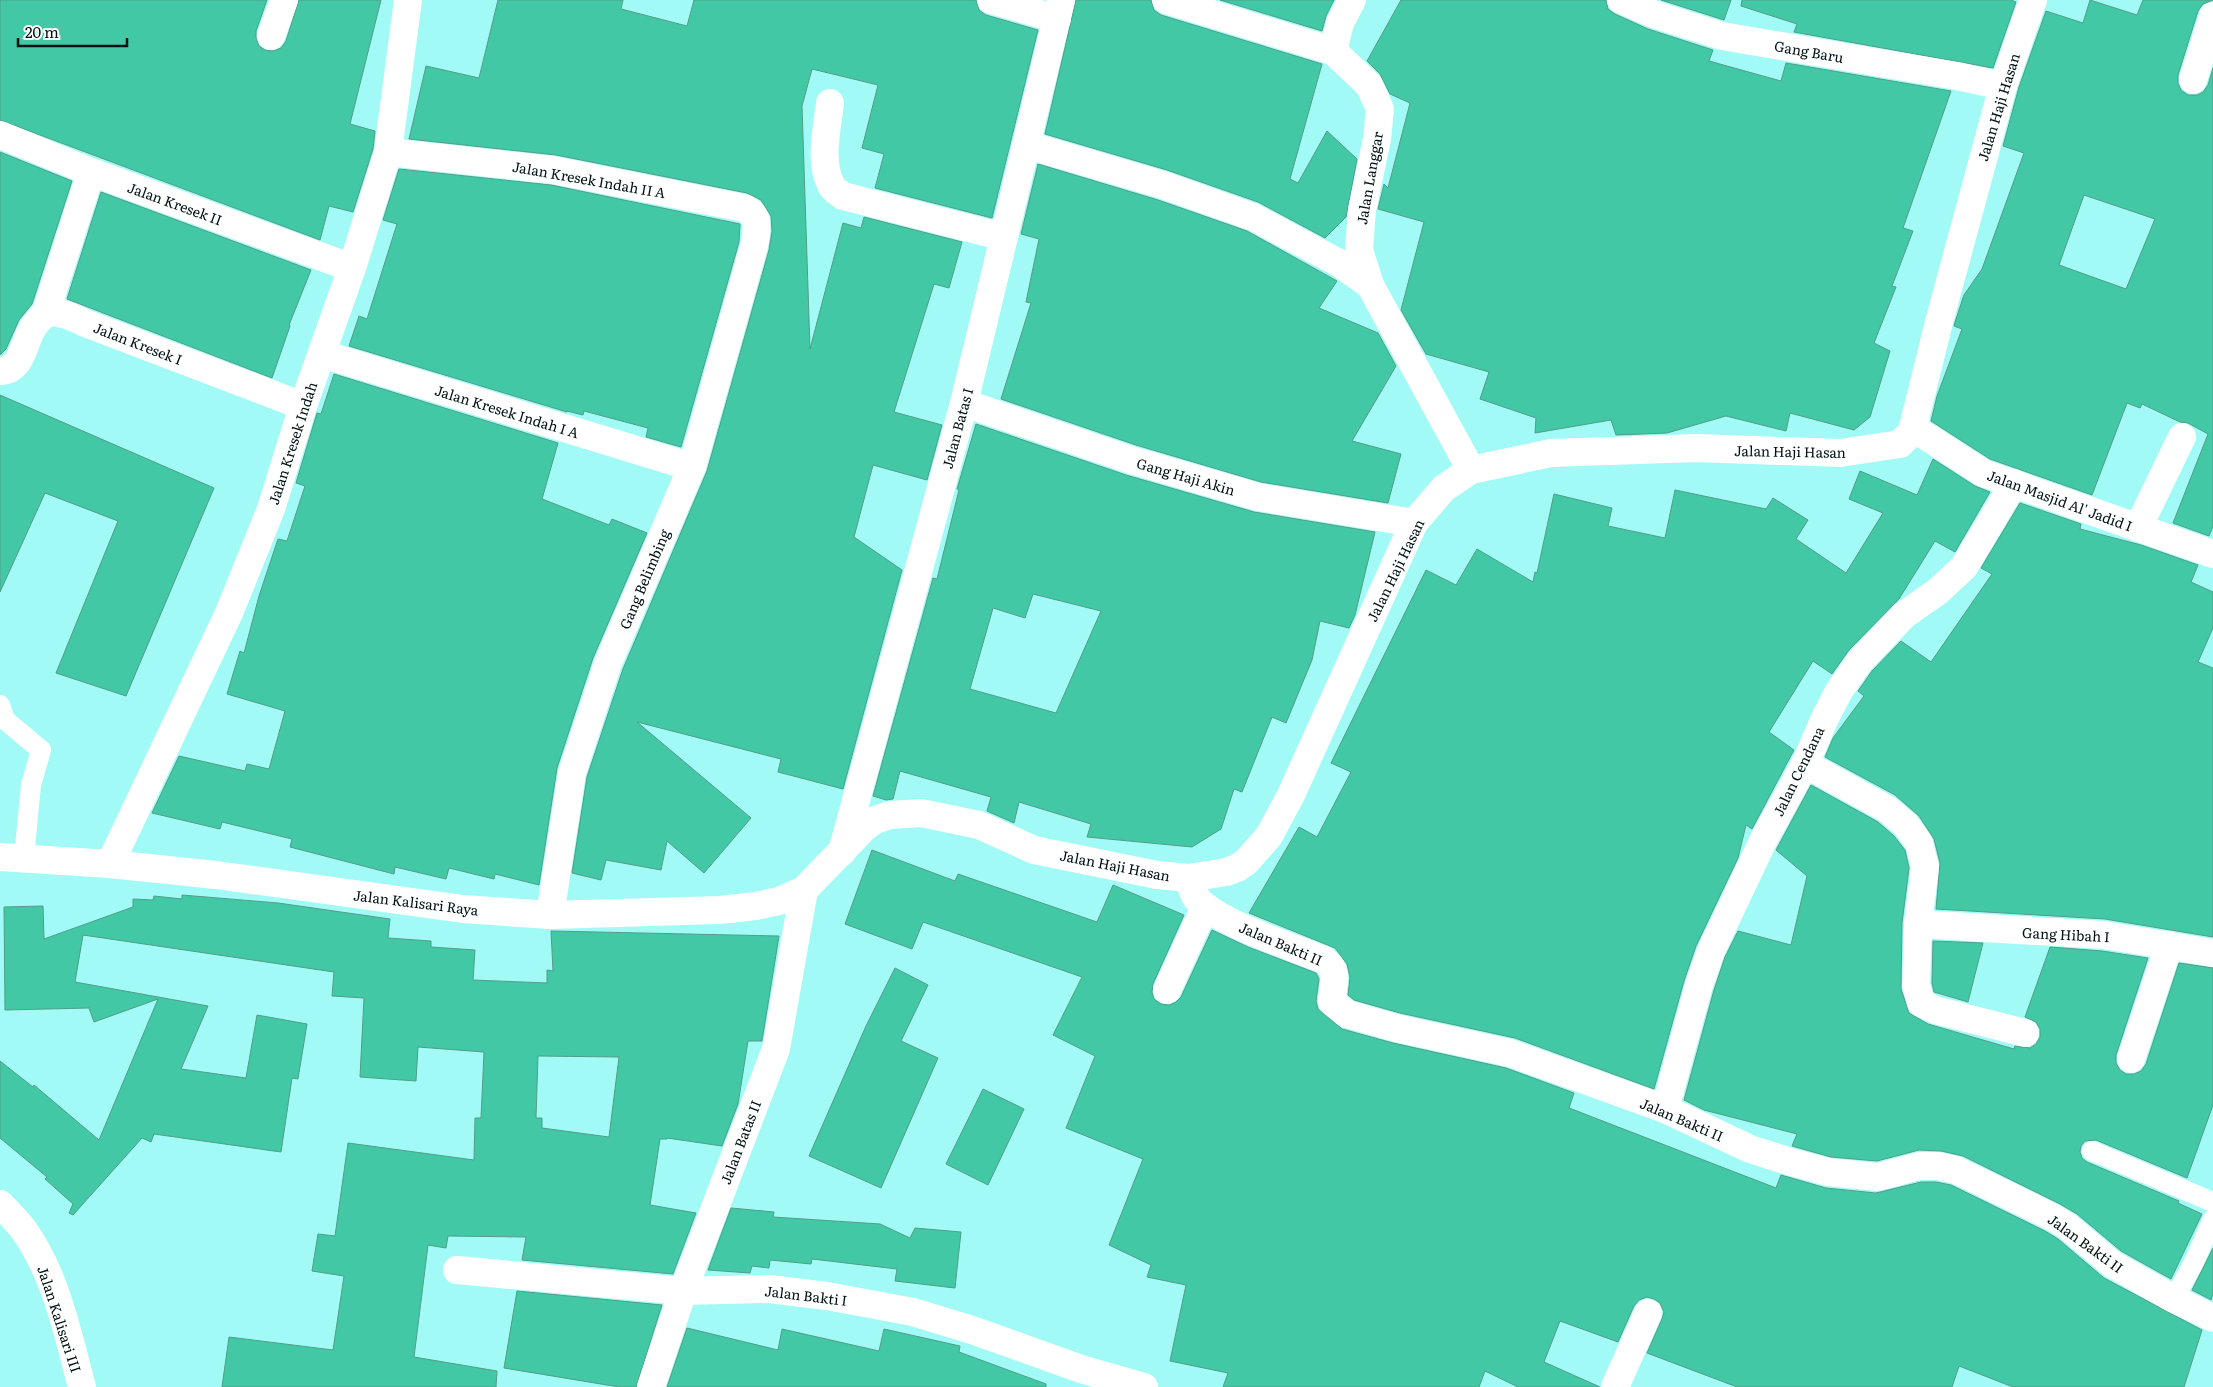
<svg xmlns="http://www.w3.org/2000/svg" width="2213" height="1387" font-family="Literata,serif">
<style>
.building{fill:#43c8a5;stroke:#509e87;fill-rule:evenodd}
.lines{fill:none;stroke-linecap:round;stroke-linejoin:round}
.lane{stroke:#fff;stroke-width:20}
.street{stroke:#fff;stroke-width:28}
.secondary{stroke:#fff;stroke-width:28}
.labels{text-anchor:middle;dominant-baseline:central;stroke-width:4;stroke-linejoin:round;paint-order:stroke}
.street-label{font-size:14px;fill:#001212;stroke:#fff}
</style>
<rect width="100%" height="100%" fill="#a1faf6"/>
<!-- building -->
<g class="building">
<path d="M0,0H267L256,31V38L259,46L265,50L273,51L281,48L286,41L299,0H381L350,124L375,131L373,149L353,212L329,206L320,240L0,120Z"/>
<path d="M498,0H623L621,9L687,26L694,0H976L979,10L986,15L1038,30L992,218L875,188L884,154L862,148L878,85L812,69L802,106L810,349L843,223L861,228L864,217L962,242L949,288L934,284L894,412L942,425L927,480L873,465L854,537L902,570L843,789L778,772L781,759L637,722L751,818L704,873L667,841L661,870L606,860L601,880L572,873L587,777L623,669L707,471L769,250L772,231L771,216L761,200L747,193L556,155L409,139L426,66L479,78Z"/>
<path d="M1076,0H1151L1154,10L1161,15L1322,64L1290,179L1298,183L1327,131L1357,159L1346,217L1325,238L1258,202L1167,170L1045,134Z"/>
<path d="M1220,0H1334L1326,16L1322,31Z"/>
<path d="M1401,0H1606L1608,9L1615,14L1648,29L1713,50L1709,61L1781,81L1786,63L1951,91L1903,228L1913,231L1892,286L1896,287L1874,343L1890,351L1870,417L1854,430L1790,413L1786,431L1726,416L1667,433L1616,435L1611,420L1535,433L1536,418L1480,399L1489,372L1426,354L1401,310L1424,222L1378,209L1384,184L1388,188L1410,103L1390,94L1380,74L1367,61Z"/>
<path d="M1661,0H1731L1724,20Z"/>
<path d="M1742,0H2011L2016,2L1993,68L1794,32L1797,24L1741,6Z"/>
<path d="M2090,0L2137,15L2143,0H2213L2203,4L2198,11L2178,75V83L2181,90L2188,95H2197L2203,92L2208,85L2213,68V526L2209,536L2173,523L2208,434L2188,423L2180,422L2142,404L2140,408L2127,403L2092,495L1990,459L1931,421L1937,396L1962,329L1954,326L1955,322L1964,295L1982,269L2024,153L2003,146L2019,87L2046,11L2083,23ZM2084,195L2155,219L2126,289L2059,265Z"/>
<path d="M0,152L72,181L32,304L19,320L6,349L0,355Z"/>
<path d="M1038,164L1158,200L1247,231L1337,281L1319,308L1378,333L1396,366L1352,441L1401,454L1388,503L1261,482L1136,445L1001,399L1031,303L1026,302L1039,239L1021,234Z"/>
<path d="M399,169L551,185L740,224L739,242L681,447L646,437L648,428L584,411L583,415L567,411V412L349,346L359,316L367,319L397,224L383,220Z"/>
<path d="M101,192L311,270L289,325L290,326L272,378L67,299Z"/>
<path d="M334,374L558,443L542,499L609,525L612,519L647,533L593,658L557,768L539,885L495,874L494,879L449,868L446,879L395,867L394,874L290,847L292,839L222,822L220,829L152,813L179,756L245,771L247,764L269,769L285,711L227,694L240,651L244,653L259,596L278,539L287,541L305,486L296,483L317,413L321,414Z"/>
<path d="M0,395L214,488L126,696L56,673L118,521L45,493L0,592Z"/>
<path d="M976,424L1126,475L1254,512L1375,532L1355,615L1349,628L1320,621L1312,660L1286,723L1272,717L1242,792L1234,789L1221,829L1192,847L1087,837L1091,824L1019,802L1014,823L987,811L991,797L900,771L893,799L886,800L873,796L933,578L937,579L959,490L957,489ZM1033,594L1101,611L1056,713L970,689L993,608L1025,618Z"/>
<path d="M1933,459L1975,486L1990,492L1955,552L1935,541L1899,599L1849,650L1832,674L1813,661L1769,732L1794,750L1752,829L1746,825L1738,858L1696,946L1684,981L1654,1089L1515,1038L1400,1013L1354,1000L1348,995L1350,978L1347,964L1335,948L1249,913L1299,827L1317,837L1351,772L1331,763L1426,570L1456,585L1477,549L1533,582L1535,572L1537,573L1554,494L1612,508L1608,526L1665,538L1675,490L1766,509L1773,498L1808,520L1796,539L1846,573L1883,513L1849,499L1860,471L1917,495Z"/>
<path d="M2020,503L2081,524L2080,529L2141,545L2198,565L2191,582L2213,592V628L2198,662L2213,668V937L2105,919L1936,909L1940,863L1934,839L1919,816L1895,795L1825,757L1833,738L1864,696L1858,691L1872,671L1901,641L1931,662L1992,574L1981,568Z"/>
<path d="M1811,785L1878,822L1894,836L1905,850L1909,868L1902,923L1901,989L1909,1013L1928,1024L2014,1049L2015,1046L2030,1048L2036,1044L2040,1037V1029L2036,1022L2025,1017L2050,947L2102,951L2148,958L2116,1055V1063L2120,1070L2126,1074H2134L2141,1071L2146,1064L2179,963L2213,968V1105L2187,1178L2096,1140L2085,1141L2081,1146L2080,1152L2082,1158L2087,1162L2179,1201L2178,1203L2202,1214L2171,1279L2121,1251L2077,1214L2060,1204L1963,1156L1941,1151L1919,1150L1877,1161L1831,1157L1792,1146L1797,1134L1704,1110L1684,1100L1714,990L1725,957L1738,931L1791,945L1807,876L1776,850Z"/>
<path d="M872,850L955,881L958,874L1097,922L1113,885L1184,915L1153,984L1152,992L1154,999L1161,1004L1169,1005L1176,1002L1181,997L1212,930L1248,947L1316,973L1319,979L1316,1001L1318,1009L1342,1029L1393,1043L1506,1068L1574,1093L1569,1108L1776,1188L1781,1175L1826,1188L1876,1193L1921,1182H1936L1951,1185L2045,1231L2058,1239L2104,1278L2202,1330L2184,1387H2013L1959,1366L1952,1387H1737L1647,1353L1662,1319L1664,1312L1660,1303L1654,1299L1647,1297L1639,1300L1634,1306L1618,1342L1560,1321L1544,1362L1600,1387H1518L1485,1371L1479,1387H1223L1228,1373L1170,1361L1186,1285L1147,1277L1151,1265L1109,1245L1143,1159L1066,1128L1095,1056L1053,1035L1082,977L923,922L912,949L845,924Z"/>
<path d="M182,895L278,903L390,919L388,938L431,941V947L475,950L473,980L547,983V970L553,971L551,931L779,936L762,1041H748L738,1104L722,1146L667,1138V1139H660L650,1205L696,1213L673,1274L522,1260L526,1237L448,1236L446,1248L428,1245L414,1357L497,1371L496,1387H222L229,1337L333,1350L344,1276L312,1271L318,1234L335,1236L348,1143L474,1160L475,1118H481L484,1052L418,1047L416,1081L360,1077L364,998L332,996L334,972L83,935L75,982L208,1006L181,1069L246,1078L257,1015L307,1024L298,1079L292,1078L281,1152L154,1134L151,1142L142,1138L73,1215L69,1213L73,1204L45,1179L47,1177L0,1138V1061L33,1087L34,1085L99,1140L158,999L94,1022L89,1008L5,1010L4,907L43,906L44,939L133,907V899L153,900L154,896L182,899ZM538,1056L619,1057L609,1137L542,1128V1118H536Z"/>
<path d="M1933,941L1983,943L1968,1002L1934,992L1932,983Z"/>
<path d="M895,968L928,985L901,1041L938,1058L881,1188L809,1156L866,1026Z"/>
<path d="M983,1089L1024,1109L988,1185L946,1164Z"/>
<path d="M731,1208L774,1212L773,1217L880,1224L910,1238L915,1228L961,1232L955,1288L895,1281L897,1269L812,1259L811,1264L770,1260L769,1268L752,1266L750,1273L708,1270Z"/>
<path d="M2213,1248V1294L2211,1300L2192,1290Z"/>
<path d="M517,1291L662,1305L636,1387H619L504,1368Z"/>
<path d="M687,1328L778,1350L782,1329L879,1351L884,1329L960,1346L959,1352L1046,1384V1387H667Z"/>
</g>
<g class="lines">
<!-- lane -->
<g class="lane">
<path d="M0,705L5,720L41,750L31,785L24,858"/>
<path d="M2092,1151L2213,1202"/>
<path d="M2174,1299L2194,1262L2213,1219"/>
</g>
<!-- street -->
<g class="street">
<path d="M991,0L1057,19"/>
<path d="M1166,0L1333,51"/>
<path d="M1352,0L1340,23L1333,51L1369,85L1380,109L1377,139L1362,210L1359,250L1370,285L1471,470"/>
<path d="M1621,0L1653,14L1722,36L1957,76L2003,86"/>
<path d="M271,36L284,0"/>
<path d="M2193,80L2213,16"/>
<path d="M830,103C827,129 819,161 831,185C833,190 839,193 843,196L1004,237"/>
<path d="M0,135L91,172L352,268"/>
<path d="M1027,145L1163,185L1253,217L1339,263L1370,285"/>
<path d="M388,152L553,170L744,208C761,216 757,230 754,246L692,467L608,663L572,773L550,915"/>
<path d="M46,312L91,172"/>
<path d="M322,354L692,467"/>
<path d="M0,371C21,371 23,346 31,331C34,324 41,318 46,312C61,312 71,316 85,323L303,406"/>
<path d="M964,403L1131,460L1258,497L1414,523"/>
<path d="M1915,429L1983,473L2213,554"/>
<path d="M2138,528L2182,437"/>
<path d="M1805,764L1887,809L1906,825L1919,843L1925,867L1918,924L1916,985L1921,1003L1935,1010L2025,1033"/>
<path d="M842,852L964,403L1061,0"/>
<path d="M110,864L229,613L271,509L303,406L352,268L388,152L408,0"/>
<path d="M1189,878C1191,884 1192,891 1195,896C1212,922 1294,947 1324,960C1341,973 1332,983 1332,1002L1347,1014L1396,1028L1510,1053L1665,1109L1750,1149L1791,1162L1828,1172L1878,1177L1919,1166H1938L1956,1170L2052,1217L2067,1226L2112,1264L2174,1299L2213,1318"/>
<path d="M1918,924L2104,935L2213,953"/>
<path d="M1167,990L1205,907"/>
<path d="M2131,1059L2169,945"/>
<path d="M1665,1109L1699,985L1711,951L1763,841L1805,764L1825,718L1839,691L1860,661L1904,615L1937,592L1964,567L2014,483"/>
<path d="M457,1270L683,1291L769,1289L827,1296L913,1312L972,1330L1081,1369L1144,1387"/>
<path d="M651,1387L683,1291L776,1049L804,890"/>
<path d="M1615,1387L1648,1313"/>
</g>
<!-- secondary -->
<g class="secondary">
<path d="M0,857L110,864L216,875L463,909L550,915L720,910L756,906L779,901L804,890L864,828L875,820L890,815L921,813L979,825L1034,850L1157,875L1189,878L1226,872L1237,868L1246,862L1269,836L1291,795L1414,523L1444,488L1471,470L1551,453L1696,448L1840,453L1900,444L1915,429L1913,427L1939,322L2003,86L2033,0"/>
<path d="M0,1204C8,1212 16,1220 23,1229C56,1274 68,1335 82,1387"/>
</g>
</g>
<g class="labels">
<!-- street labels -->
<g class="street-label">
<text transform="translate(1809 51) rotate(10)">Gang Baru</text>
<text transform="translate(1998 107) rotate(-73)">Jalan Haji Hasan</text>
<text transform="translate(1369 178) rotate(-80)">Jalan Langgar</text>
<text transform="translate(589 179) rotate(10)">Jalan Kresek Indah II A</text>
<text transform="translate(175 203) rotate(20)">Jalan Kresek II</text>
<text transform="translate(138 343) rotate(21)">Jalan Kresek I</text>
<text transform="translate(507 411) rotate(17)">Jalan Kresek Indah I A</text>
<text transform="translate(957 428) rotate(-75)">Jalan Batas I</text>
<text transform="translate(292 443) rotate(-72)">Jalan Kresek Indah</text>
<text transform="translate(1790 451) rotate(1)">Jalan Haji Hasan</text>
<text transform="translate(1186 476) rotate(16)">Gang Haji Akin</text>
<text transform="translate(2060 500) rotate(20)">Jalan Masjid Al' Jadid I</text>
<text transform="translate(1395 570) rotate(-64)">Jalan Haji Hasan</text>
<text transform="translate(644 579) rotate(-67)">Gang Belimbing</text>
<text transform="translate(1798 771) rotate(-64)">Jalan Cendana</text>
<text transform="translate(1115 865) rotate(11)">Jalan Haji Hasan</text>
<text transform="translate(416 902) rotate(7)">Jalan Kalisari Raya</text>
<text transform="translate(2066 934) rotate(3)">Gang Hibah I</text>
<text transform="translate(1281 943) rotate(23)">Jalan Bakti II</text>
<text transform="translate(1682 1119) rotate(23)">Jalan Bakti II</text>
<text transform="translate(740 1142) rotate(-69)">Jalan Batas II</text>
<text transform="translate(2086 1243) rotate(36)">Jalan Bakti II</text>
<text transform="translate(806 1295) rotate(7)">Jalan Bakti I</text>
<text transform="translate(60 1319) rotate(72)">Jalan Kalisari III</text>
</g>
</g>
<!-- scale -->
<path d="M18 38v8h109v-8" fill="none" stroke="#001212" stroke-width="2.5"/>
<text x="25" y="38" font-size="15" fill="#001212" stroke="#ffffff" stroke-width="4" paint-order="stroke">20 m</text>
</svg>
